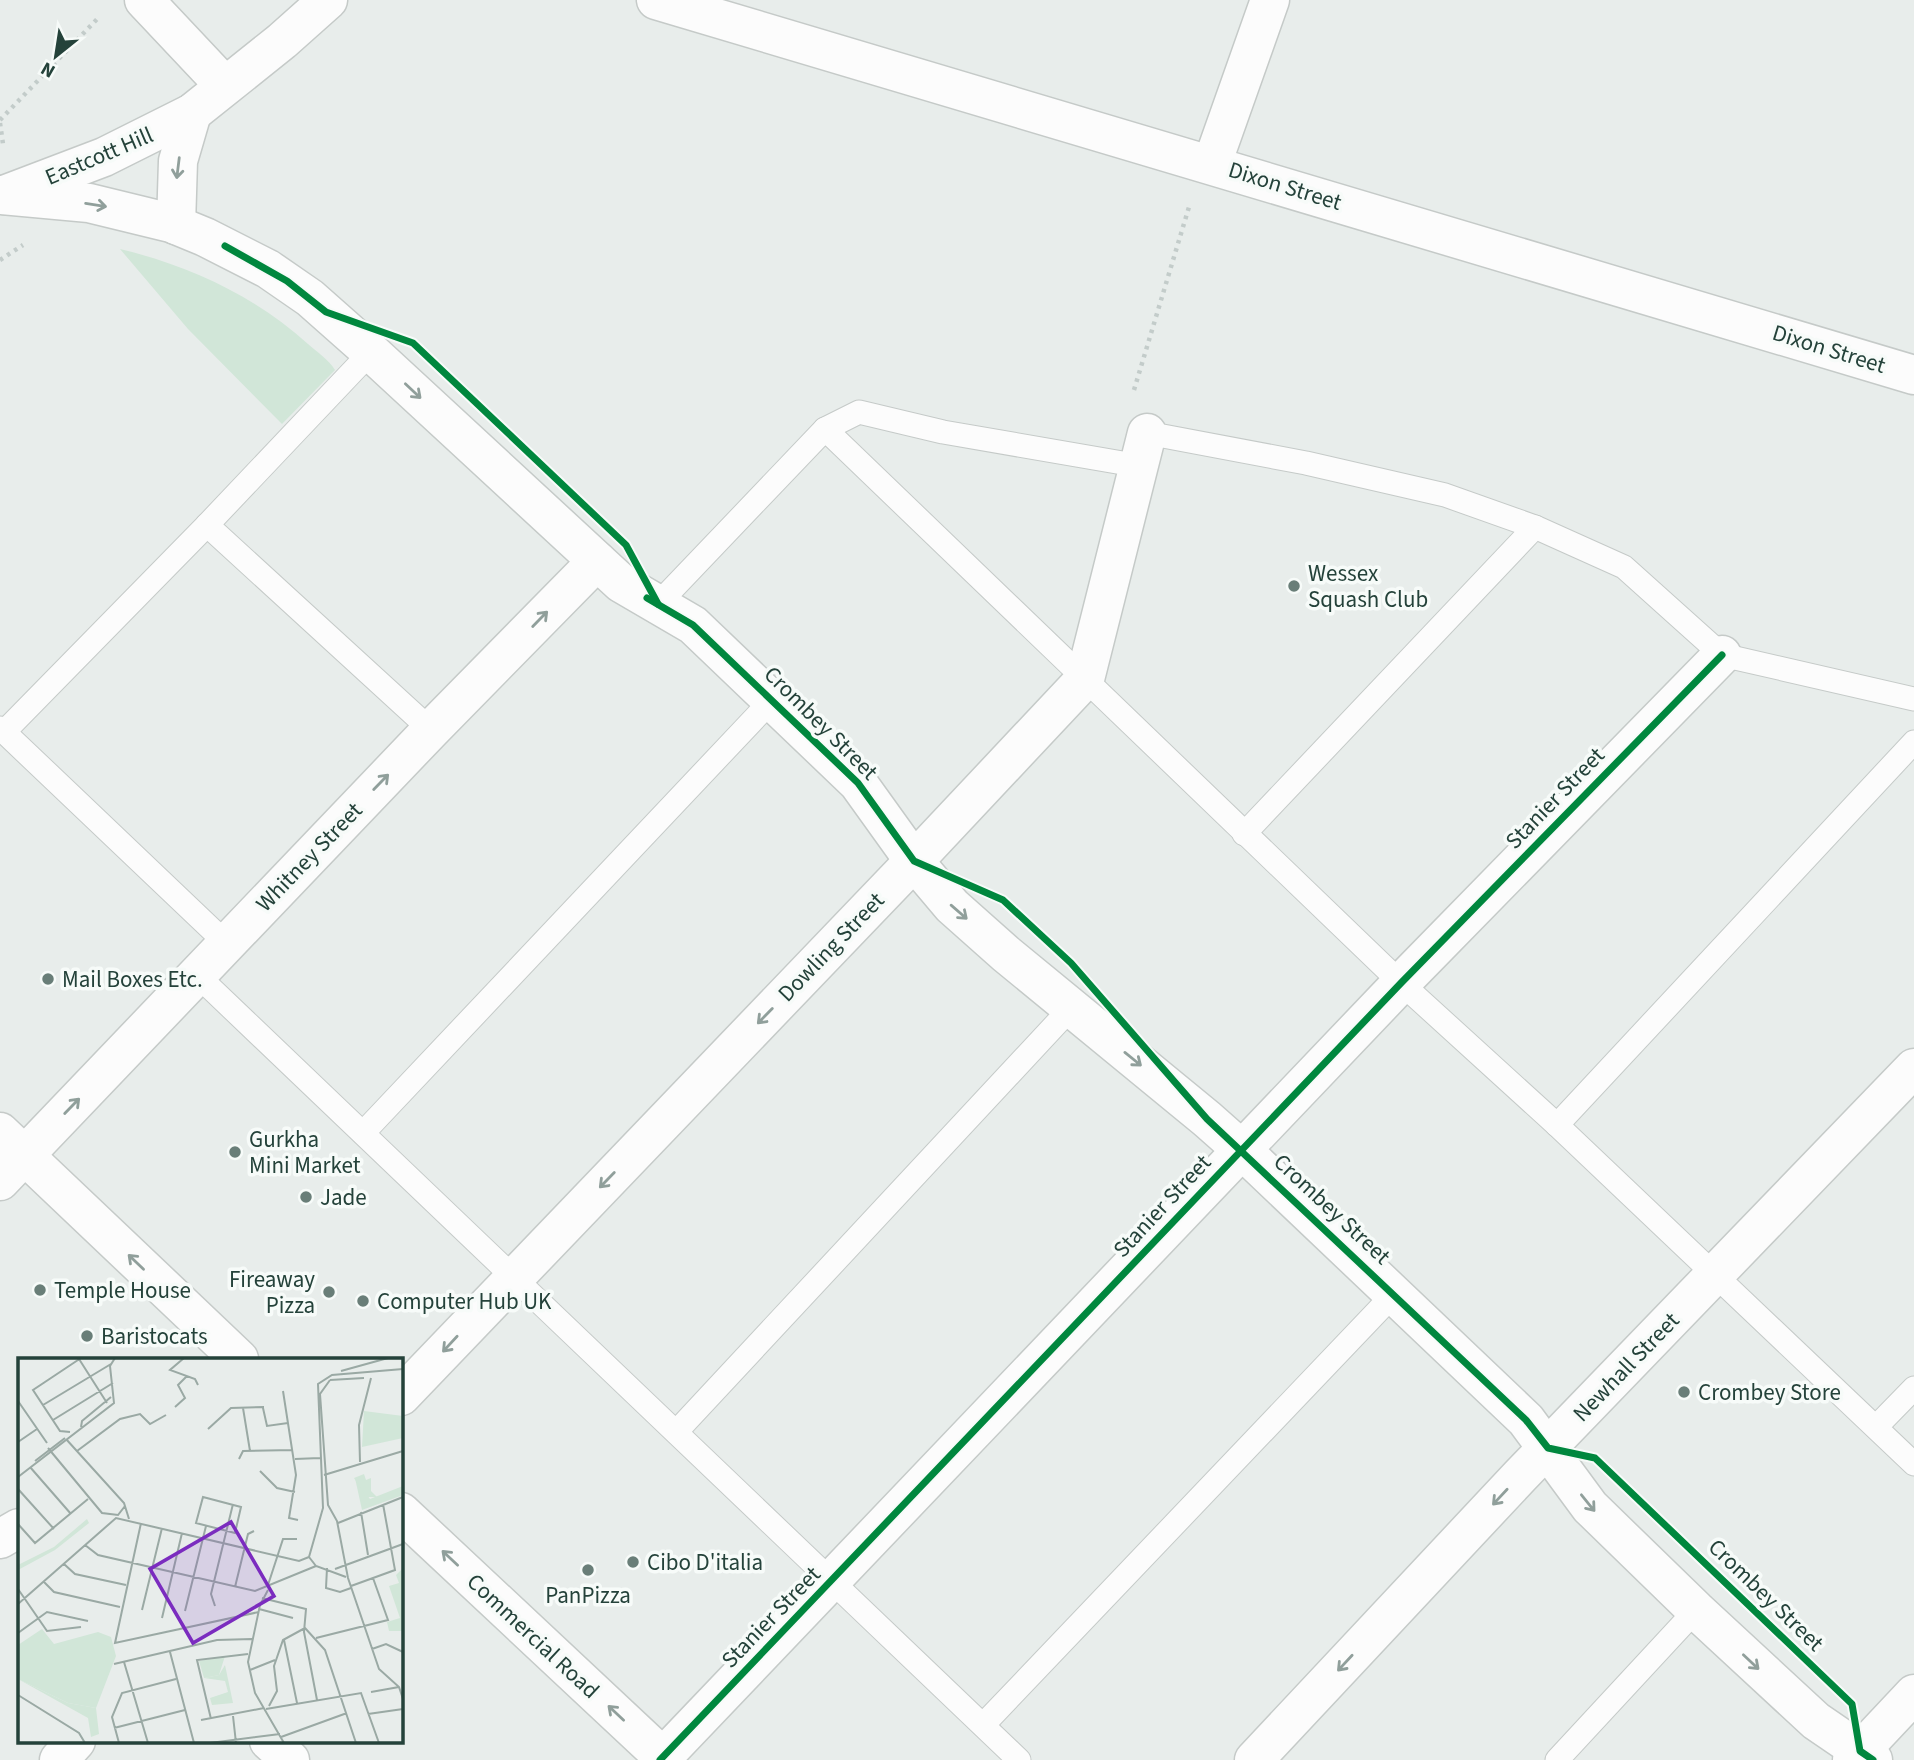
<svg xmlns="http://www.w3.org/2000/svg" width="1914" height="1760" font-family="'Source Sans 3',sans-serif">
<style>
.grass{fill:#d1e6d8}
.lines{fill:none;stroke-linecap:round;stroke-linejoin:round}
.service-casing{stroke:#c5cac8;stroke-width:25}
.minor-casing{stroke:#c5cac8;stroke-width:41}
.tertiary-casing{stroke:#c5cac8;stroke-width:41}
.path{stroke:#c3ccca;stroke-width:4.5;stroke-dasharray:3.5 5;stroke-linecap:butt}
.service{stroke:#fcfcfc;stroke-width:23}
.minor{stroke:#fcfcfc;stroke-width:38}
.tertiary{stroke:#fcfcfc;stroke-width:38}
.cycleway-casing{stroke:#f7fbf9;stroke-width:11}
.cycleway{stroke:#00873e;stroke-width:7}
.oneway{stroke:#909f9b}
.poi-dot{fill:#697e78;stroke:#f7fbf9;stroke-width:2.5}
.labels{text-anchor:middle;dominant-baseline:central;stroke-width:7;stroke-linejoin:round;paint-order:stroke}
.street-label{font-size:23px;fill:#24423a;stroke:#f7fbf9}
.poi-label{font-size:23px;fill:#24423a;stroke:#f7fbf9;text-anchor:start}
.inset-road{fill:none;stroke:#9aa9a4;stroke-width:2}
.view{fill:#7b2cbf;fill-opacity:0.15;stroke:#7b2cbf;stroke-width:3.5}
.inset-edge{fill:none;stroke:#24423a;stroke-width:3.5}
</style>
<rect width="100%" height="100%" fill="#e8edeb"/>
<!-- grass -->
<path class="grass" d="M120,249C190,266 253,295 308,344C317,352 329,360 335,370L282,424L188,329Z"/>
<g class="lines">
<!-- service casing -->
<g class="service-casing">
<g id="service">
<path d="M825,429L859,412L943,432L1140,466"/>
<path d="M1147,433L1306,463L1445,495L1535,527L1624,567L1722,655L1914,699"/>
<path d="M207,525L431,730"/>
<path d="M658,604L825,429L1401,983L1557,1125L1914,1464"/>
<path d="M0,728L227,944"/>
<path d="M4,732L207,525L371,352"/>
<path d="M1244,834L1535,527"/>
<path d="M197,975L1019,1760"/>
<path d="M1557,1125L1914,742"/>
<path d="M363,1133L772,700"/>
<path d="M1876,1427L1914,1388"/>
<path d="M677,1431L1071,1008"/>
<path d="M983,1725L1394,1294"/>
<path d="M1557,1760L1696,1610"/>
</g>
</g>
<!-- minor casing -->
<g class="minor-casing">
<g id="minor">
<path d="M144,0L225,86"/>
<path d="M656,0L1914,375"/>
<path d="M1212,164L1270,0"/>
<path d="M4,195L104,157L192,113L282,41L328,0"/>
<path d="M176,225L178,161L192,113"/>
<path d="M0,1181L431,730L597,561"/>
<path d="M401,1396L914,861L1085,679L1147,433"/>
<path d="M0,1539L19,1528"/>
<path d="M269,1741L290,1760"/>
<path d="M59,1760L76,1741"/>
<path d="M660,1760L1401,983L1722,655"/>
<path d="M1254,1760L1520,1476L1914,1068"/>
<path d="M1852,1760L1914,1694"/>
</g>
</g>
<!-- tertiary casing -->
<g class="tertiary-casing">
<g id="tertiary">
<path d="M0,195L89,203L171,223L205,237L268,269L310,298L371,352L621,583L693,625L858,783L914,861L952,906L1006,954L1207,1119L1242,1150L1526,1420L1590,1507L1696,1610L1816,1721L1873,1760"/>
<path d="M0,1132L239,1359"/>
<path d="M401,1512L666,1760"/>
</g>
</g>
<!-- path -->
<g class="path">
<path d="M0,120L100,16"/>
<path d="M0,123L3,144H0"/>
<path d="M0,260L23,245"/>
<path d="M1134,390L1189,207"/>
</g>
<!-- service -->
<use href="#service" class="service"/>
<!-- minor -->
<use href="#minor" class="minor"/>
<!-- tertiary -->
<use href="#tertiary" class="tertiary"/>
<!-- cycleway casing -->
<g class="cycleway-casing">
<g id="cycleway">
<path d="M225,246L287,281L326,312L413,343L626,545L658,604"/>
<path d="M647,598L693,625L858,783L914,861L1003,900L1071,963L1207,1119L1526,1420L1548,1448L1595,1458L1852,1704L1860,1751L1873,1760"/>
<path d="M660,1760L1401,983L1722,655"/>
</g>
</g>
<!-- cycleway -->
<use href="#cycleway" class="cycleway"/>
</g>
<!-- one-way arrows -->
<defs><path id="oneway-shaft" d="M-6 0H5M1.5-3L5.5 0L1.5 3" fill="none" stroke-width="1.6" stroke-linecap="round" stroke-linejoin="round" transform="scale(1.75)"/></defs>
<g class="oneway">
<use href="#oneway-shaft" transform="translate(178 168) rotate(97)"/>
<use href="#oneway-shaft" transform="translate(96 205) rotate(9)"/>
<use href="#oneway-shaft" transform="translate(413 391) rotate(43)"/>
<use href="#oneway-shaft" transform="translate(540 619) rotate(-46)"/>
<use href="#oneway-shaft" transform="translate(381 782) rotate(-46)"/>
<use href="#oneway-shaft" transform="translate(959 912) rotate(41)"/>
<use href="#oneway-shaft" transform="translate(765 1016) rotate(134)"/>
<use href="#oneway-shaft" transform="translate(1133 1059) rotate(39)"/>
<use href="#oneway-shaft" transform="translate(72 1106) rotate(-46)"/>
<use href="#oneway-shaft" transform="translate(607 1180) rotate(134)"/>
<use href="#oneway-shaft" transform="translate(136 1262) rotate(-136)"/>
<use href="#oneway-shaft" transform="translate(450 1344) rotate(133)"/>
<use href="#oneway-shaft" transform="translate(1500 1497) rotate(133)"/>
<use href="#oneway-shaft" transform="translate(1588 1503) rotate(51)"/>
<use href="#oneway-shaft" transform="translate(450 1558) rotate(-137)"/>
<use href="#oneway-shaft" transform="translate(1751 1662) rotate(43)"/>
<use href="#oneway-shaft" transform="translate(1345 1663) rotate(133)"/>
<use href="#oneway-shaft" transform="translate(616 1713) rotate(-137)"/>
</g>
<!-- markers -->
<g class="poi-dot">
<circle cx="1294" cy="586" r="7"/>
<circle cx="48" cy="979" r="7"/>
<circle cx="235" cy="1152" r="7"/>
<circle cx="306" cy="1197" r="7"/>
<circle cx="40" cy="1290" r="7"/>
<circle cx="329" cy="1292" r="7"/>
<circle cx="363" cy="1301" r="7"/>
<circle cx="87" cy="1336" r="7"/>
<circle cx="1684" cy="1392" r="7"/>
<circle cx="633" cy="1562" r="7"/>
<circle cx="588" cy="1570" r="7"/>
</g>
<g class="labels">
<!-- street labels -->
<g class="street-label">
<text transform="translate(99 156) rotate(-23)">Eastcott Hill</text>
<text transform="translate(1285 186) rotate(17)">Dixon Street</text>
<text transform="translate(1829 349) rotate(17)">Dixon Street</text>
<text transform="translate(821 723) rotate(45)">Crombey Street</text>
<text transform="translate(1555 798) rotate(-46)">Stanier Street</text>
<text transform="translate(309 857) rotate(-46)">Whitney Street</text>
<text transform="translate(831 947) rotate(-46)">Dowling Street</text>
<text transform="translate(1162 1206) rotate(-47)">Stanier Street</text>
<text transform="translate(1332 1209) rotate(43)">Crombey Street</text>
<text transform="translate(1626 1367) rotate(-46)">Newhall Street</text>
<text transform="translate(1766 1595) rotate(44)">Crombey Street</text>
<text transform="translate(771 1617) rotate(-46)">Stanier Street</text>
<text transform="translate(533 1636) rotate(43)">Commercial Road</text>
</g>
<!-- poi labels -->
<g class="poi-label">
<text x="1308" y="573">Wessex<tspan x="1308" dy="26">Squash Club</tspan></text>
<text x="62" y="979">Mail Boxes Etc.</text>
<text x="249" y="1139">Gurkha<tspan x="249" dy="26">Mini Market</tspan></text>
<text x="320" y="1197">Jade</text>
<text x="315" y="1279" text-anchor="end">Fireaway<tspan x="315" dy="26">Pizza</tspan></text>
<text x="54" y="1290">Temple House</text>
<text x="377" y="1301">Computer Hub UK</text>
<text x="101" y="1336">Baristocats</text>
<text x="1698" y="1392">Crombey Store</text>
<text x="647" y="1562">Cibo D'italia</text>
<text x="588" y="1595" text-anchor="middle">PanPizza</text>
</g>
</g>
<!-- overview -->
<g transform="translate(18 1358)">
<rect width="385" height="385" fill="#e8edeb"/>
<path d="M69,161L71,165L37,192L0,212V207L36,189ZM207,307L215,345L194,347L192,340L210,334L207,323L186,320L201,317Z" fill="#d1e6d8"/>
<path d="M337,120L352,141L385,128V137L344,152ZM0,321L50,345L78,350L81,376L73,379L70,360Z" fill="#d1e6d8"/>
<path d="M24,271L36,286L80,274L93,279L98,298L78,350L50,345L0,321V287Z" fill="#d1e6d8"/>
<path d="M346,53L385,58V80L344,89ZM385,210V273H371L369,264L382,260L371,228L381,225L378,217ZM207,298L201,317L186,320L181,303Z" fill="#d1e6d8"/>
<path d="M346,116L348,122L353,120V133L359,139H348L336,120Z" fill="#d1e6d8"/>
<path class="inset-road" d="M166,0L152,12L177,21L180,27M61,1L89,45M323,13L370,0M312,22L302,36L310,147L319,163L330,220L361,311L381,329L385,341M312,22L346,20M265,33L278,117L271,160L280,162M0,43L29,85M25,47L93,6M157,49L167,40L160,27L169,18M225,50L232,93M245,50L249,68L270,65M35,62L95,25M63,69L64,63L93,39M190,71L213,50L246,49M52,74L42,73L15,32L63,0M48,81L106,145L111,161M0,84L19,71M30,90L84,155L100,157L107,148M59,93L102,61L122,56L132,66L148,57M221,101L225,93L275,92M277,101L302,100M17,103L47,80M342,104L341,67L353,20M12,109L53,156M242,113L259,130L277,134M306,117L385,93M0,119L96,45L92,8L97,0M0,131L36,171M185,139L223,149L217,175L178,165ZM343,154L350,197M123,165L97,285L241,254M320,165L385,139M0,166L17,185L70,141M67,187L80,197L237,233L298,208M291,199L305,150L300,26L314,17L385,11M291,199L298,208L328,219M46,206L57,216L108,227M309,210L308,230L322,234L333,230M317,211L385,186M26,224L36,234L102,249M250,227L265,181H279M333,228L377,212L365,146M217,229L230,176L236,173M0,231L29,273L63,269M250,232L242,247L230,304L237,335L266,385M244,240L288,251L286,274L299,342M0,246L98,160L281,203L291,199M197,248L193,236L215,146M241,251L275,260M124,252L144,170M167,253L188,168M144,260L164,175M287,270L307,292L338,385M0,275L29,254L70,263M298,280L370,262L355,220M266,282L279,345M354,291L368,286L385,294M152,294L176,385M106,304L130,385M96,306L199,282L234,281M232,312L257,302M353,334L381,329M0,337L61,375L67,385M251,348L259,333L256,308L265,282L287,270M248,351L343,335L361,385M350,356L385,351M215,358L218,385M193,361L179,302L230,296M183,362L246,350M96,370L167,352M263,379L329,355M101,385L94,359L104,335L158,321M192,385L262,376"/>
<path class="view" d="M213,164L256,238L175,285L132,211Z"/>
<rect width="385" height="385" class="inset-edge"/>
</g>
<!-- north arrow -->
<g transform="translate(56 56) rotate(210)" stroke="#f7fbf9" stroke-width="5" paint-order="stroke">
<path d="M0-5L12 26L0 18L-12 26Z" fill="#24423a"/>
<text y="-10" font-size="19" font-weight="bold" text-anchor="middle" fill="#24423a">N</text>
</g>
</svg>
